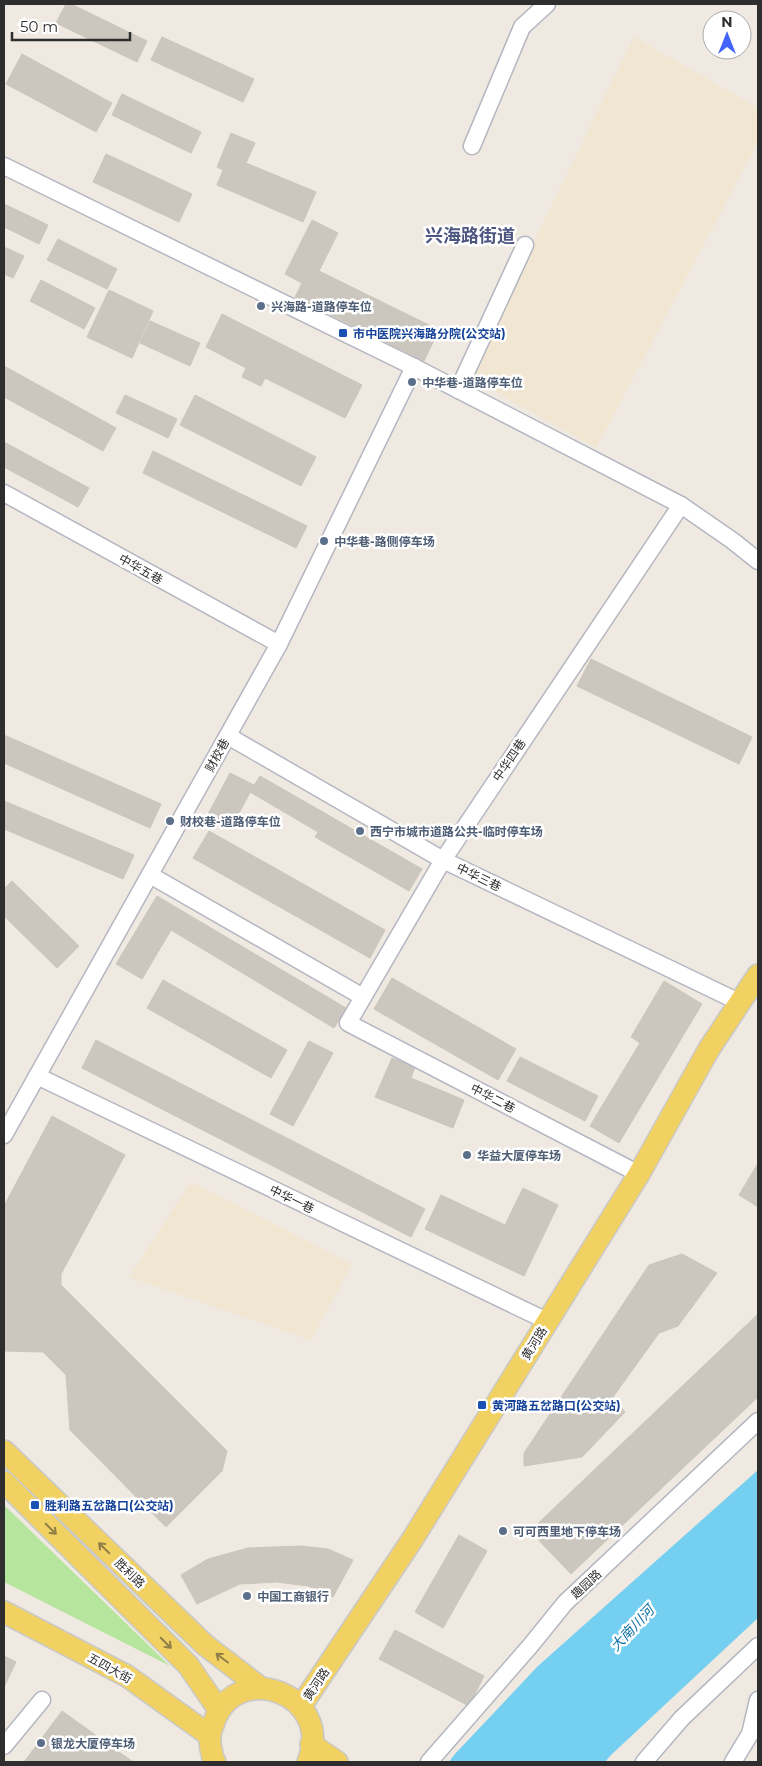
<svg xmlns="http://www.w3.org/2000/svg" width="762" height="1766" font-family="Montserrat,'Noto Sans SC',sans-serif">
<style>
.education{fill:#f0e6d1}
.green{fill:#b6e59e}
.water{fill:#75cff0}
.building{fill:#cbc7bf;stroke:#cbc5ba}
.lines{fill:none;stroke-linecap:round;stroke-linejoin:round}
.minor-casing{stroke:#b4b7c1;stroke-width:19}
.major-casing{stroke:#c9c9c9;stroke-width:24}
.minor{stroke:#fff;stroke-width:16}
.major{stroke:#f2d163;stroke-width:21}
.oneway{stroke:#908048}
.service-dot{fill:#5c6f8a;stroke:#fff;stroke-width:2}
.transit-dot{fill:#1a4fb4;stroke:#fff;stroke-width:2}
.labels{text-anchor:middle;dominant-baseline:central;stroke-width:5;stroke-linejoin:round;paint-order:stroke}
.service-label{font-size:12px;font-weight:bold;fill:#4e5e75;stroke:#fff;text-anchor:start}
.transit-label{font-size:12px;font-weight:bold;fill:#164399;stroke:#fff;text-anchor:start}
.street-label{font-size:12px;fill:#2e2e2e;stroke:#fff}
.water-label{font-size:14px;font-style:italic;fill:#0d6fa3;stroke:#fff}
.district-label{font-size:18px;font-weight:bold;fill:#4d5680;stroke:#fff}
</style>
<rect width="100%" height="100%" fill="#efe9e1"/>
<!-- education -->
<g class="education">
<path d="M634,37L758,108V142L596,448L468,376Z"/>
<path d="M191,1182L352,1264L311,1340L129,1277Z"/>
</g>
<!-- green -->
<path class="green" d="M4,1505L170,1666L4,1582Z"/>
<!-- water -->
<path class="water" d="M758,1470V1618L611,1755L605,1762H449L454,1755L538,1666Z"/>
<!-- building -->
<g class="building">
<path d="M66,4H71L147,41L137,62L56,23Z"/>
<path d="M162,37L254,79L243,102L151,60Z"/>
<path d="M22,54L112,103L96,132L6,84Z"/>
<path d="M122,94L201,132L191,153L112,115Z"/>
<path d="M231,133L255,143L246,163L316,192L303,222L217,185L223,170L217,167Z"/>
<path d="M106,154L192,194L179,222L93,182Z"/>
<path d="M4,204L48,225L39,244L4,227Z"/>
<path d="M312,220L338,233L319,271L439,330L424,361L295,297L302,283L285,274Z"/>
<path d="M58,239L117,269L107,289L47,260Z"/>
<path d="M4,247L24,256L13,278L4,274Z"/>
<path d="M41,280L95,308L84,329L30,301Z"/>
<path d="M109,290L153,311L132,358L87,337Z"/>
<path d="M222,314L362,385L345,418L265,378L261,386L242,377L246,368L206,347Z"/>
<path d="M150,321L200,343L190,366L140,343Z"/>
<path d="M4,366L116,428L103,451L4,397Z"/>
<path d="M125,395L177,419L168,438L116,413Z"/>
<path d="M195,395L316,457L301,486L180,425Z"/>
<path d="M4,442L89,488L78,507L4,467Z"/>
<path d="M153,451L307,526L296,548L143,473Z"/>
<path d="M591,659L752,737L739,764L577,686Z"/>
<path d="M4,735L161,804L150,828L4,763Z"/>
<path d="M230,773L254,785L230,830L206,818Z"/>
<path d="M260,776L422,869L409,891L315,837L318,832L250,792Z"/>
<path d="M4,801L134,855L123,879L4,829Z"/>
<path d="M209,831L385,930L370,958L193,858Z"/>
<path d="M12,881L79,946L57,968L4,916V889Z"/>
<path d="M157,896L346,1008L334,1028L171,930L142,979L116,964Z"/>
<path d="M392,978L516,1049L498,1080L374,1009Z"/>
<path d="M163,980L287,1050L271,1078L147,1008Z"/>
<path d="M664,981L702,1004L619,1143L590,1126L640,1043L631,1037Z"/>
<path d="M96,1040L425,1209L411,1237L82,1068Z"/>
<path d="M309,1041L333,1053L293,1126L270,1114Z"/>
<path d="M520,1057L598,1096L585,1121L507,1081Z"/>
<path d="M392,1058L415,1067L411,1078L464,1100L453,1128L375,1097Z"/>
<path d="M52,1116L125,1155L61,1274V1285L227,1451L222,1471L166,1527L70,1430L66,1375L43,1352L4,1351V1206Z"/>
<path d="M757,1165L758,1166V1207L739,1195Z"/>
<path d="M523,1188L558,1205L524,1276L425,1229L441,1195L505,1225Z"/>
<path d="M682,1254L717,1273L678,1326L659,1333L613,1397L625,1412L582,1457L524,1466V1453L649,1265Z"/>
<path d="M758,1314V1397L571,1574L530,1531Z"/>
<path d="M459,1535L487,1551L443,1628L415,1612Z"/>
<path d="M301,1546L328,1549L353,1560L333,1597L308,1586L277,1582L240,1584L197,1604L181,1575L208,1559L248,1548Z"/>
<path d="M395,1630L484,1676L469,1706L379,1659Z"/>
<path d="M4,1656L16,1662L4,1687Z"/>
<path d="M62,1711L133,1762H24Z"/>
</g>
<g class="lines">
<!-- minor casing -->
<g class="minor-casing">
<g id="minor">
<path d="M472,146L522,27L547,4"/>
<path d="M4,166L414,367L681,505L733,541L758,561"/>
<path d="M458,390L525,245"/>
<path d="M4,493L279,644"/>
<path d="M228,736L443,860L739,1002"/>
<path d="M150,875L363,997"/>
<path d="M37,1076L547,1321"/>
<path d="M4,1135L279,644L414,367"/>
<path d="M639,1174L348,1023L443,860L681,505"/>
<path d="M4,1746L42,1700"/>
<path d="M429,1762L531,1645L565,1603L758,1421"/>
<path d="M644,1762L682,1718L758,1646"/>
<path d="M733,1762L750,1734L758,1700"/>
</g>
</g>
<!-- major casing -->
<g class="major-casing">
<g id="major">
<path d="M4,1451L205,1645L261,1688"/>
<path d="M4,1482L188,1665L219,1710"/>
<path d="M4,1612L127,1676L209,1735"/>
<path d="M301,1706L412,1540L639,1174L709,1049L758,975"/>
<path d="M311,1744L337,1762"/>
<path d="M215,1762L213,1759C212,1752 209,1744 210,1736C210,1731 213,1726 214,1722C237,1658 335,1694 308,1762"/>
</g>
</g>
<!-- minor -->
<use href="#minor" class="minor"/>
<!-- major -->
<use href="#major" class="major"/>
</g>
<!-- one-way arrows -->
<defs><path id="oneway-shaft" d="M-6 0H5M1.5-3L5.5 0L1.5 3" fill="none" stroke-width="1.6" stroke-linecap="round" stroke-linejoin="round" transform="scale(1.25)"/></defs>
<g class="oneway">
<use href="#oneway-shaft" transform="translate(51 1529) rotate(45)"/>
<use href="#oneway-shaft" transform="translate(104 1548) rotate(-136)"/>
<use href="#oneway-shaft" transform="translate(166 1643) rotate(45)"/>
<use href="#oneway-shaft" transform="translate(222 1658) rotate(-143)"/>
</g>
<!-- markers -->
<g class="service-dot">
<circle cx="261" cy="306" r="5"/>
<circle cx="412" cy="382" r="5"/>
<circle cx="324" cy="541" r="5"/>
<circle cx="170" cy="821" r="5"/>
<circle cx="360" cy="831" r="5"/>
<circle cx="467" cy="1155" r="5"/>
<circle cx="503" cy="1531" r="5"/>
<circle cx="247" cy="1596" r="5"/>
<circle cx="41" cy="1743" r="5"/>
</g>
<g class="transit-dot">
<rect x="338" y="328" width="10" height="10" rx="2.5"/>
<rect x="477" y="1400" width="10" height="10" rx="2.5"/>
<rect x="30" y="1500" width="10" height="10" rx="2.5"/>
</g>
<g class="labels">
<!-- service labels -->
<g class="service-label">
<text x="271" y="306">兴海路-道路停车位</text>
<text x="422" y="382">中华巷-道路停车位</text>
<text x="334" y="541">中华巷-路侧停车场</text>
<text x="180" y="821">财校巷-道路停车位</text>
<text x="370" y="831">西宁市城市道路公共-临时停车场</text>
<text x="477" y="1155">华益大厦停车场</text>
<text x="513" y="1531">可可西里地下停车场</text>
<text x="257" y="1596">中国工商银行</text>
<text x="51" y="1743">银龙大厦停车场</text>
</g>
<!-- transit labels -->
<g class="transit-label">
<text x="353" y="333">市中医院兴海路分院(公交站)</text>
<text x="492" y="1405">黄河路五岔路口(公交站)</text>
<text x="45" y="1505">胜利路五岔路口(公交站)</text>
</g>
<!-- street labels -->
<g class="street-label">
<text transform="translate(141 569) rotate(29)">中华五巷</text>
<text transform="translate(217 755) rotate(-61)">财校巷</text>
<text transform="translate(509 760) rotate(-56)">中华四巷</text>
<text transform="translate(479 877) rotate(26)">中华三巷</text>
<text transform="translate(493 1098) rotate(27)">中华二巷</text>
<text transform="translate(292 1199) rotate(26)">中华一巷</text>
<text transform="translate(534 1343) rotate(-58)">黄河路</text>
<text transform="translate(130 1573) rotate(44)">胜利路</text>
<text transform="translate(586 1584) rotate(-43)">趣园路</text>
<text transform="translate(110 1668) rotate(29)">五四大街</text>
<text transform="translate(316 1684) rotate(-56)">黄河路</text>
</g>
<!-- water labels -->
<g class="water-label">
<text transform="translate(632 1628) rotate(-47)">大南川河</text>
</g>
<!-- district labels -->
<g class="district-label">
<text x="470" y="236">兴海路街道</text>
</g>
</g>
<!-- border -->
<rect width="762" height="1766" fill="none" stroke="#2e2e2e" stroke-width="10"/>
<!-- north arrow -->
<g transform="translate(727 35)"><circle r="24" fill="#ffffff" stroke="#ababab"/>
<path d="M0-4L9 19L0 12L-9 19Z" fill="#4264fb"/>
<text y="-8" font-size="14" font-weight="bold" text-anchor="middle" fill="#2e2e2e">N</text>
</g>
<!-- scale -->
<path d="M12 32v8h118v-8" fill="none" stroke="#2e2e2e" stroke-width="2.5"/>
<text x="20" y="32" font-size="15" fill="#2e2e2e" stroke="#ffffff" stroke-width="4" paint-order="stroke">50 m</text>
</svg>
